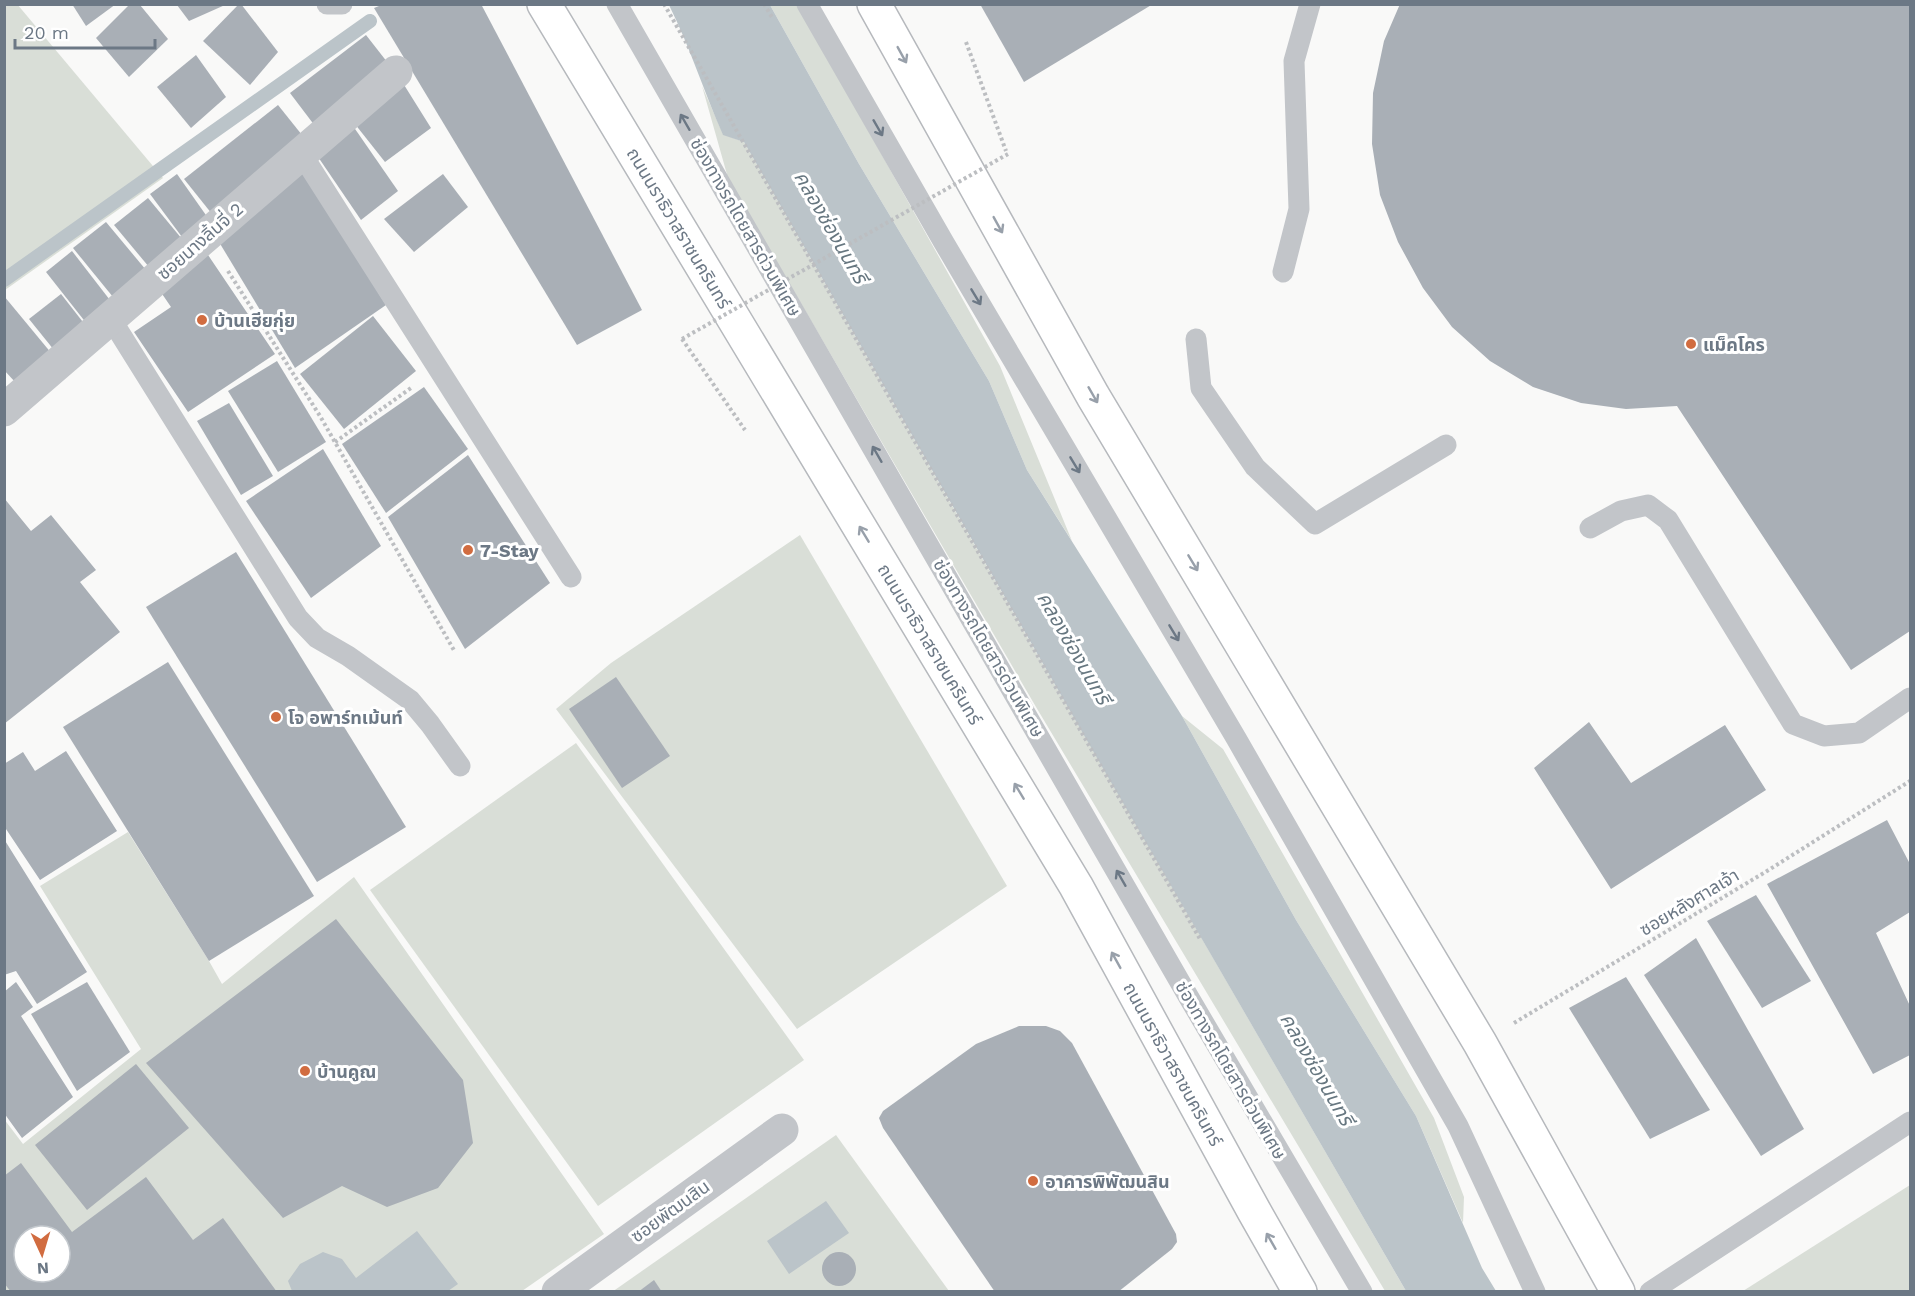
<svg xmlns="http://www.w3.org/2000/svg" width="1915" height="1296" font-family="'Work Sans','Noto Sans Thai',sans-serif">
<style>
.green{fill:#d9ded7;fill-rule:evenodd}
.water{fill:#bbc4c9}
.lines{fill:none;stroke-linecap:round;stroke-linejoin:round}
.stream{stroke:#bbc4c9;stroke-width:14}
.building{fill:#a9afb6;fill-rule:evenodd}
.primary-casing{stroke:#b6b9bd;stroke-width:36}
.path{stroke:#bcbec1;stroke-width:4;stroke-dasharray:3 3;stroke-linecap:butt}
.lane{stroke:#c2c5c9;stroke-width:21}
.street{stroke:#c2c5c9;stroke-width:33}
.primary{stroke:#fff;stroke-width:33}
.path-bridge{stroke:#bcbec1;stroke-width:4;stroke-dasharray:3 3;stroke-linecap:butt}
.oneway{stroke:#98a0aa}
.oneway2{stroke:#6c7885}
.poi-dot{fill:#d16c40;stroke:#fff;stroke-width:2}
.labels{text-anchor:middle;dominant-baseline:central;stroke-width:6;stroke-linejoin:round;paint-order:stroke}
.street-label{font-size:18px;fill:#6c7885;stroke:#fff}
.poi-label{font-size:18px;font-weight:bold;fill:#6c7885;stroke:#fff;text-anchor:start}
.water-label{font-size:20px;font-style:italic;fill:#677780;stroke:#fff}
</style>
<rect width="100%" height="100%" fill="#f9f9f8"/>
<!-- green -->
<g class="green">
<path d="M17,4L163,178L5,290L4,5Z"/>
<path d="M770,5H798L1000,366L1072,541L1027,470L989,381L859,164Z"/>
<path d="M702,86L723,134L744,142L1033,647L1406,1291H1385L1036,707L728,178Z"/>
<path d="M800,535L1007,886L797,1029L556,709L611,663Z"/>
<path d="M1182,716L1223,749L1434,1118L1464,1197L1463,1223L1416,1116L1296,920Z"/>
<path d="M576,743L804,1060L598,1206L370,890Z"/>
<path d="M128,832L209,961L222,984L354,877L604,1234L522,1291H5L4,1119L23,1144L141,1049L40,886ZM24,1236H60V1272H24Z"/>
<path d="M836,1135L949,1291L612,1292Z"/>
<path d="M1910,1185V1291H1743Z"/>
</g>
<!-- water -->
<g class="water">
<path d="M669,5H770L859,164L989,381L1027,470L1182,716L1296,920L1416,1116L1482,1268L1496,1291H1406L1101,765L744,142L723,135C704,92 690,47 669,5Z"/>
<path d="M826,1201L849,1233L789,1274L767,1241Z"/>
<path d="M417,1231L458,1284L448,1291H292L288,1281L300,1264L323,1252L342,1259L356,1278Z"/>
</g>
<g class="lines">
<!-- stream -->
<path class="stream" d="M4,280L370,21"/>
</g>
<!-- building -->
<g class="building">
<path d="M72,4H116L86,26Z"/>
<path d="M239,4H241L278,52L250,85L203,41Z"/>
<path d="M384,4H481L642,310L577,345L374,8Z"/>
<path d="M980,4H1153L1024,82Z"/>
<path d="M1400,4H1910V631L1851,670L1677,406L1626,409L1581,403L1533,387L1490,361L1452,327L1423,288L1398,242L1380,195L1372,144L1373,93L1384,41Z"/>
<path d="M129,5H140L168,39L129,77L96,38Z"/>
<path d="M177,5H225L189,21Z"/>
<path d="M366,35L391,67L315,126L290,93Z"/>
<path d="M196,55L226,97L191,128L157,87Z"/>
<path d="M396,72L431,128L385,162L347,114Z"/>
<path d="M278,105L306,140L212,214L184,179Z"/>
<path d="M353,126L398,191L361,220L314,151Z"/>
<path d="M302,169L386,305L295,368L216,237Z"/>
<path d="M177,174L208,218L182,237L150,194Z"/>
<path d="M443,174L468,207L414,252L384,219Z"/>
<path d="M148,198L182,239L149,267L114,225Z"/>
<path d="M106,222L146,270L113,297L73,248Z"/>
<path d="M72,251L113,304L87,324L46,272Z"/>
<path d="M206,252L275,354L188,412L134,332L171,307L156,285Z"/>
<path d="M61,294L86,326L54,350L29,319Z"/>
<path d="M4,296L52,354L16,383L4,370Z"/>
<path d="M373,316L416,371L344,429L300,374Z"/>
<path d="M277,361L326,442L278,472L228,391Z"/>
<path d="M424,387L468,449L386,513L342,444Z"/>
<path d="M229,403L273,476L241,495L197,421Z"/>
<path d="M323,449L381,546L311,598L246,501Z"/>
<path d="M468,455L550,583L465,649L388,517Z"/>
<path d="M4,498L31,531L51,515L96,570L80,582L120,632L4,724Z"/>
<path d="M236,552L406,827L317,882L146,607Z"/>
<path d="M168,662L314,896L209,961L63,727Z"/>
<path d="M616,677L670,756L622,788L569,709Z"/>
<path d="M1589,722L1631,783L1725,725L1766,790L1611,889L1534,768Z"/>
<path d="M66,751L117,831L40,880L4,826V764L23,752L35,771Z"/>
<path d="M1887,820L1910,864V912L1876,933L1910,1006V1055L1873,1074L1767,884Z"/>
<path d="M4,839L87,972L37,1004L16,971L4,975Z"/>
<path d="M1756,895L1811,981L1762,1008L1707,921Z"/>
<path d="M336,919L463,1080L473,1143L438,1188L387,1207L342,1186L283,1218L146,1063Z"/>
<path d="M1696,938L1804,1129L1761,1156L1644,975Z"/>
<path d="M1626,977L1710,1110L1650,1139L1569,1008Z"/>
<path d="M16,982L33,1007L21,1016L73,1097L22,1138L4,1113V992Z"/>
<path d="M87,982L130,1052L77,1091L31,1014Z"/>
<path d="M1019,1026H1046L1060,1031L1072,1043L1176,1234L1177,1242L1172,1249L1118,1292H995L883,1128L879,1118L883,1111L976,1044Z"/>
<path d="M136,1064L189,1128L87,1210L35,1145Z"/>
<path d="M21,1163L72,1232L146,1177L193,1240L223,1218L277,1292H11L4,1283V1176ZM24,1236H60V1272H24Z"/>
<circle cx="839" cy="1269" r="17"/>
<path d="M654,1280L662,1292H638Z"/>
</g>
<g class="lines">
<!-- primary casing -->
<g class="primary-casing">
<g id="primary">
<path d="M544,4L1076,886L1254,1211L1300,1292"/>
<path d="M874,4L1093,396L1480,1043L1618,1292"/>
</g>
</g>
<!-- path -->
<g class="path">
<path d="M664,4L1200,939"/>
<path d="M764,4L773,19"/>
<path d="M966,42L1006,151"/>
<path d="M228,271L320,416L455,652"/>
<path d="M682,339L745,430"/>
<path d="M335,442L411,388"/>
<path d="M1514,1023L1767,871L1910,781"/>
</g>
<!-- lane -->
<g class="lane">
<path d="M327,4H342"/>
<path d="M617,4L1188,996L1362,1292"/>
<path d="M807,4L943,241L1236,738L1458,1126L1535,1292"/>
<path d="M301,153L571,577"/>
<path d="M1283,272L1299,209L1294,61L1310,4"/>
<path d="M111,319L298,618L317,638L348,656L410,700L430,724L460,766"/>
<path d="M1196,339L1201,388L1255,467L1315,524L1446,445"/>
<path d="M1590,528L1621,511L1648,505L1668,520L1793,724L1824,736L1859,733L1910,698"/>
<path d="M1650,1292L1910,1122"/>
</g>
<!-- street -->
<g class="street">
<path d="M4,410L396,72"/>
<path d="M558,1292L782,1130"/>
</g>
<!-- primary -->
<use href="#primary" class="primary"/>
<!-- path-bridge -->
<path class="path-bridge" d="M682,339L1008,154"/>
</g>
<!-- one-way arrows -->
<defs><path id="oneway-shaft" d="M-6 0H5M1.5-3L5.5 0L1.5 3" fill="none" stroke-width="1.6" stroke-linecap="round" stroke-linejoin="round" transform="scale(1.5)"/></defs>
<g class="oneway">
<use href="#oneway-shaft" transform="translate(902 55) rotate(61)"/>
<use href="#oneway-shaft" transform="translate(998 225) rotate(61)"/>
<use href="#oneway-shaft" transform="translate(1093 395) rotate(60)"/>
<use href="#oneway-shaft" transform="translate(864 534) rotate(-121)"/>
<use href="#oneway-shaft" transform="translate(1193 563) rotate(59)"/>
<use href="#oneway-shaft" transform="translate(1019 791) rotate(-121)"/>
<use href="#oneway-shaft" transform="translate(1116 960) rotate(-119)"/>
<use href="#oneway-shaft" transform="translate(1271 1241) rotate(-120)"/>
</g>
<g class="oneway2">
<use href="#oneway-shaft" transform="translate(685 122) rotate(-120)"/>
<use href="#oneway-shaft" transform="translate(878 128) rotate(60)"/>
<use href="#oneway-shaft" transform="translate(976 297) rotate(59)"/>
<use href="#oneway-shaft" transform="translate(877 454) rotate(-120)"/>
<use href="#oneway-shaft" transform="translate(1075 465) rotate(59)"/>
<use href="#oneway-shaft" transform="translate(1174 633) rotate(59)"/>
<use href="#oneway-shaft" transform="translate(1121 878) rotate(-120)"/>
</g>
<!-- markers -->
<g class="poi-dot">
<circle cx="202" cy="320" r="6"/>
<circle cx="1691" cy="344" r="6"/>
<circle cx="468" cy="550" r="6"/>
<circle cx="276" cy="717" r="6"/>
<circle cx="305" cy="1071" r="6"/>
<circle cx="1033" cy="1181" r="6"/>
</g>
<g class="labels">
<!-- street labels -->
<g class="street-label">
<text transform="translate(746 227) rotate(60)">ช่องทางรถโดยสารด่วนพิเศษ</text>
<text transform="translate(679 228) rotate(59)">ถนนนราธิวาสราชนครินทร์</text>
<text transform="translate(200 241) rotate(-41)">ซอยนางลิ้นจี่ 2</text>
<text transform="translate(930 644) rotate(59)">ถนนนราธิวาสราชนครินทร์</text>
<text transform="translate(989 648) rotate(60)">ช่องทางรถโดยสารด่วนพิเศษ</text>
<text transform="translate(1689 902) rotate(-31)">ซอยหลังศาลเจ้า</text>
<text transform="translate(1173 1064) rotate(61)">ถนนนราธิวาสราชนครินทร์</text>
<text transform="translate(1231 1070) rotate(60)">ช่องทางรถโดยสารด่วนพิเศษ</text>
<text transform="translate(670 1211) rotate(-36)">ซอยพัฒนสิน</text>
</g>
<!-- poi labels -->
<g class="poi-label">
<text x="214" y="320">บ้านเฮียกุ่ย</text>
<text x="1703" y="344">แม็คโคร</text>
<text x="480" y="550">7-Stay</text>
<text x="288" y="717">โจ อพาร์ทเม้นท์</text>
<text x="317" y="1071">บ้านคูณ</text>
<text x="1045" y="1181">อาคารพิพัฒนสิน</text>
</g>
<!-- water labels -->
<g class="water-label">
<text transform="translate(831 227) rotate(60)">คลองช่องนนทรี</text>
<text transform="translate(1074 648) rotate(60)">คลองช่องนนทรี</text>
<text transform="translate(1317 1069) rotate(60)">คลองช่องนนทรี</text>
</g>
</g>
<!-- border -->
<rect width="1915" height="1296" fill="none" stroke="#6c7885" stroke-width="12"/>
<!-- north arrow -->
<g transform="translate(42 1254) rotate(176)"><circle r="28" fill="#ffffff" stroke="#c4c9ce" stroke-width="1.5"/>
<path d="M0-4.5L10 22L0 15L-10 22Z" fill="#d16c40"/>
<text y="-9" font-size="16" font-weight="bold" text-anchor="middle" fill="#6c7885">N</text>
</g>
<!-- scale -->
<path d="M15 39v9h140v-9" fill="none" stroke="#6c7885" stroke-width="3"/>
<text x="24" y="39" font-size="18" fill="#6c7885" stroke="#ffffff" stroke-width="4.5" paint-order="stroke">20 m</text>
</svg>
